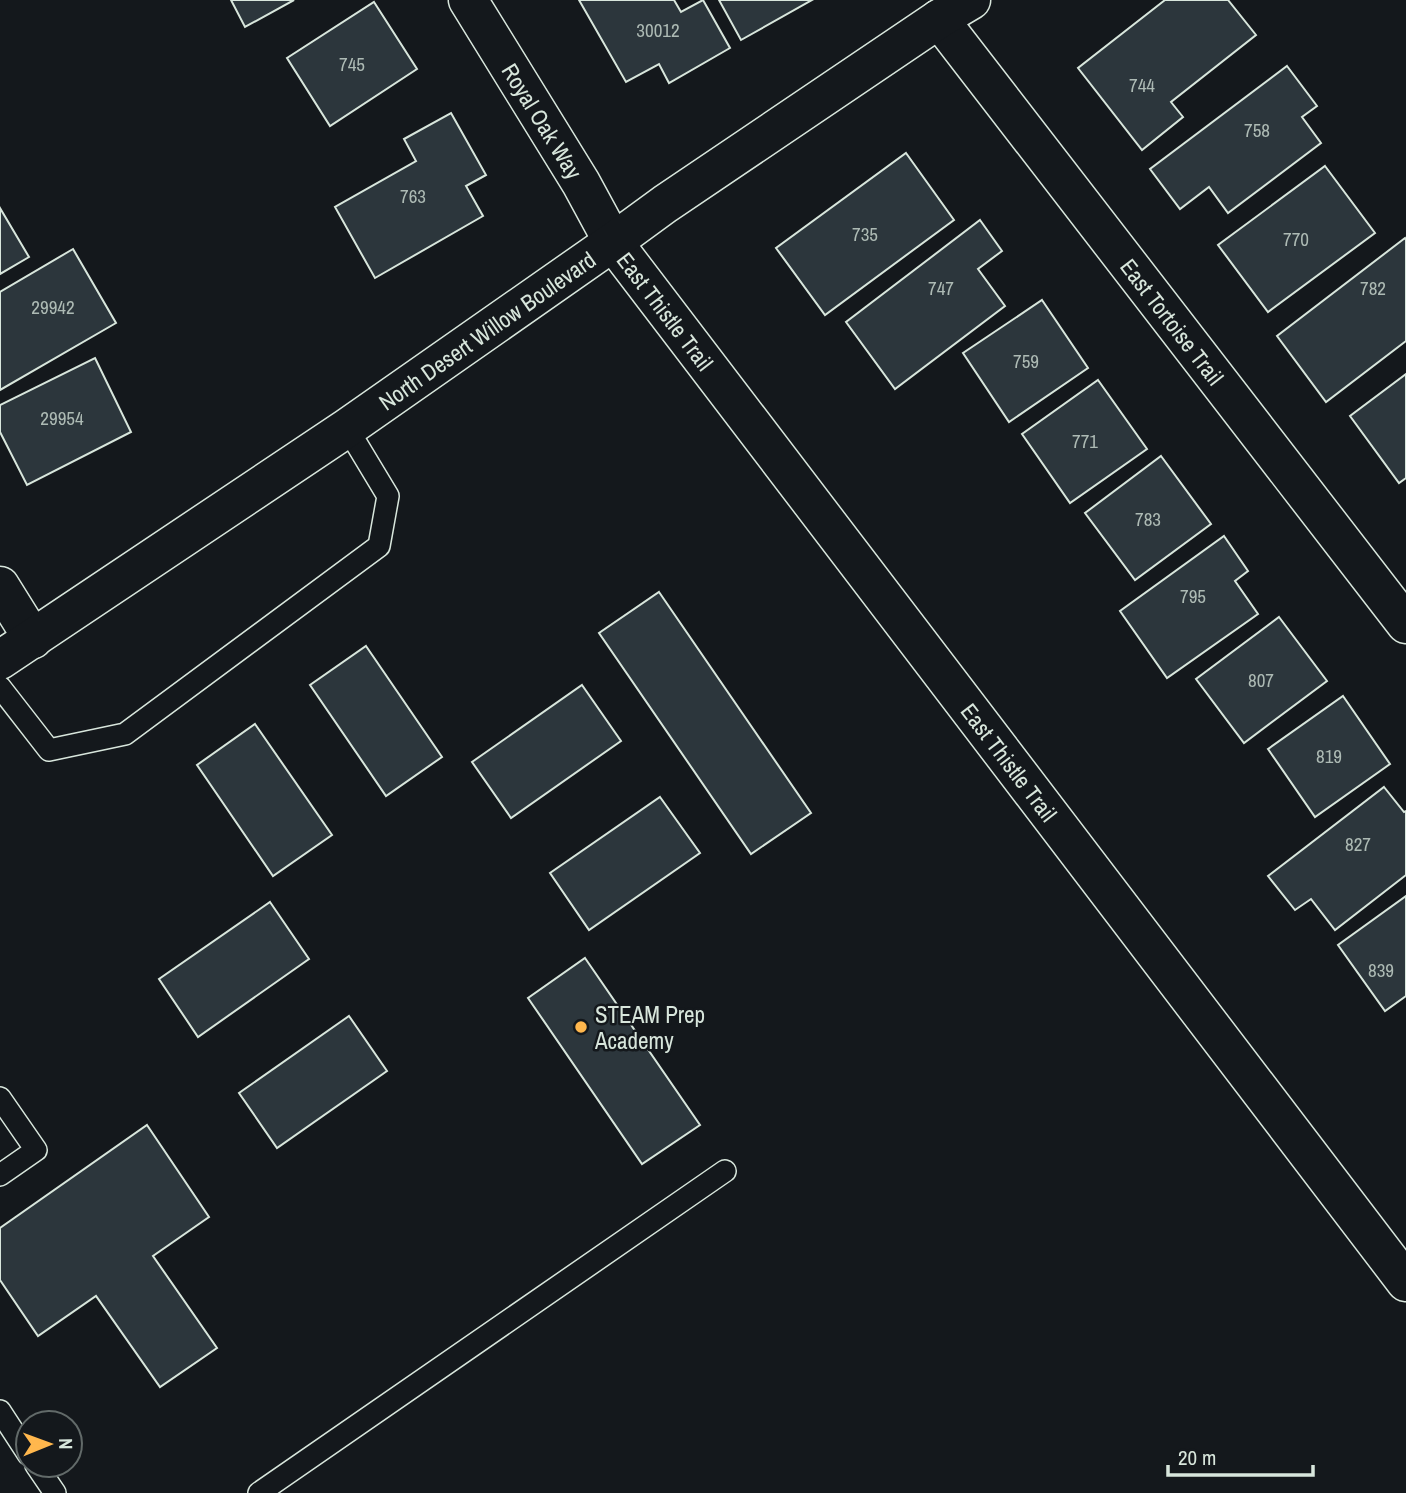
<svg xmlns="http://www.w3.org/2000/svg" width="1406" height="1493" font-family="'Archivo Narrow',sans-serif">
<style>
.building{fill:#2c363c;stroke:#d8e6dc;stroke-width:2}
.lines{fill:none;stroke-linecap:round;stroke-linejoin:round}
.lane-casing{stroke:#d8e6dc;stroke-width:24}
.street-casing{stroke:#d8e6dc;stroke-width:41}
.lane{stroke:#14181c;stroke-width:21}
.street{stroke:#14181c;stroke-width:38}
.poi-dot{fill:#ffb74d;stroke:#14181c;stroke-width:2.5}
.labels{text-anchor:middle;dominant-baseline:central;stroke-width:5;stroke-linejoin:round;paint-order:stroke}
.number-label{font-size:19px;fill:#adbab4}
.street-label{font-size:23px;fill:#d8e6dc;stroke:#14181c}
.poi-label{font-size:23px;fill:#d8e6dc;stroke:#14181c;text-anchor:start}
</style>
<rect width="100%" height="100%" fill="#14181c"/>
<!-- building -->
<g class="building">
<path d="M231,0H294L245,27Z"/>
<path d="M579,0H674L681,12L703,0L730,48L669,83L659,64L626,82Z"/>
<path d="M719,0H812L741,40Z"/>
<path d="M1165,0H1228L1256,35L1171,102L1183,117L1142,150L1078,68Z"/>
<path d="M374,2L417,69L330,126L287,58Z"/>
<path d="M1287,66L1317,106L1302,117L1321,143L1228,213L1209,187L1180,209L1150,169Z"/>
<path d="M451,113L486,175L466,186L483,216L375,278L335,207L416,161L404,139Z"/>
<path d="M906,153L954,220L825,315L776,248Z"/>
<path d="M1325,166L1375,233L1268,312L1218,245Z"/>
<path d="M0,208L29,257L0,274Z"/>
<path d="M980,220L1002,251L978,269L1005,306L895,389L846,322Z"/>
<path d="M1405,238L1406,240V341L1326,402L1277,336Z"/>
<path d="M73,249L116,323L0,390V292Z"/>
<path d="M1042,300L1088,368L1009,422L963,353Z"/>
<path d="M95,358L131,432L27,485L0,432V405Z"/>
<path d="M1406,374V478L1399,483L1350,416Z"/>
<path d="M1098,380L1147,449L1070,503L1022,434Z"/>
<path d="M1161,456L1211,524L1135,580L1085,513Z"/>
<path d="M1224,536L1248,571L1235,581L1258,614L1167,678L1120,611Z"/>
<path d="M659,592L811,813L751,854L599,633Z"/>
<path d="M1279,617L1327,681L1244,743L1196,679Z"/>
<path d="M366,646L442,757L386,796L310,685Z"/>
<path d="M582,685L621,741L511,818L472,762Z"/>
<path d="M1343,696L1390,764L1315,817L1268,749Z"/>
<path d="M255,724L332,835L273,876L197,765Z"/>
<path d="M1384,787L1404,812L1406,811V875L1335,930L1311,899L1295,910L1268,876Z"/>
<path d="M660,797L700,853L589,930L550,873Z"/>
<path d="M1406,896V996L1385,1011L1338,945Z"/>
<path d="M270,902L309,959L198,1037L159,979Z"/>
<path d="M585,958L700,1125L642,1164L528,998Z"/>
<path d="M349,1016L387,1071L277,1148L239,1093Z"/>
<path d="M147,1125L209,1217L153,1256L217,1348L160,1387L96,1296L38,1336L0,1280V1228Z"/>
</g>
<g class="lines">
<!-- lane casing -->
<g class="lane-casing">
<g id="lane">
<path d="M0,687L49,750L125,734L379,546L388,496L347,428"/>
<path d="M0,1098L36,1150L0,1175"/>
<path d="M0,1411L28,1454"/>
<path d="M36,1465L55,1493"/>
<path d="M259,1493L725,1171"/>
</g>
</g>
<!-- street casing -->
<g class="street-casing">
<g id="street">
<path id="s1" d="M468,0L581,183L613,242L1406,1282"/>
<path id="s2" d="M939,19L1406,624"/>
<path d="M0,586L33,639"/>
<path id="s3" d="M0,660L347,428L613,242L665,204L939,19L971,0"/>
</g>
</g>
<!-- lane -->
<use href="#lane" class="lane"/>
<!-- street -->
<use href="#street" class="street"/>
</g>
<!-- markers -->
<circle class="poi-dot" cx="581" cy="1027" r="7"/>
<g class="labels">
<!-- number labels -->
<g class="number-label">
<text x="658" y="30">30012</text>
<text x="352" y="64">745</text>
<text x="1142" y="85">744</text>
<text x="1257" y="130">758</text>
<text x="413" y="196">763</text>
<text x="865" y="234">735</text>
<text x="1296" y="239">770</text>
<text x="941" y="288">747</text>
<text x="1373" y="288">782</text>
<text x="53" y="307">29942</text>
<text x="1026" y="361">759</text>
<text x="62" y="418">29954</text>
<text x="1085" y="441">771</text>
<text x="1148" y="519">783</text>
<text x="1193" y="596">795</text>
<text x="1261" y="680">807</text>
<text x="1329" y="756">819</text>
<text x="1358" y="844">827</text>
<text x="1381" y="970">839</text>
</g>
<!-- street labels -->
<g class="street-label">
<text stroke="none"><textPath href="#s1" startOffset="142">Royal Oak Way</textPath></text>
<text stroke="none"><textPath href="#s1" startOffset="369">East Thistle Trail</textPath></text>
<text stroke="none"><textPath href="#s2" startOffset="382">East Tortoise Trail</textPath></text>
<text stroke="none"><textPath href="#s3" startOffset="588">North Desert Willow Boulevard</textPath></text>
<text stroke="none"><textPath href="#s1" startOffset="936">East Thistle Trail</textPath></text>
</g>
<!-- poi labels -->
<g class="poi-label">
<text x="595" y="1014">STEAM Prep<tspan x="595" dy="26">Academy</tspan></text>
</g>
</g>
<!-- north arrow -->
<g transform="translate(49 1444) rotate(89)"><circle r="33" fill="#14181c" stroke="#626a69" stroke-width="2"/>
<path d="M0-5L12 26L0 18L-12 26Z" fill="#ffb74d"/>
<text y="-10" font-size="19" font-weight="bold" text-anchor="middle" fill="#d8e6dc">N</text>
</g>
<!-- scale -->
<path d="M1168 1465v10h145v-10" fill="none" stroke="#d8e6dc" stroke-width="3.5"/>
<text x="1178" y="1465" font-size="21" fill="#d8e6dc" stroke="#14181c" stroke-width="5" paint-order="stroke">20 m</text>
</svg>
